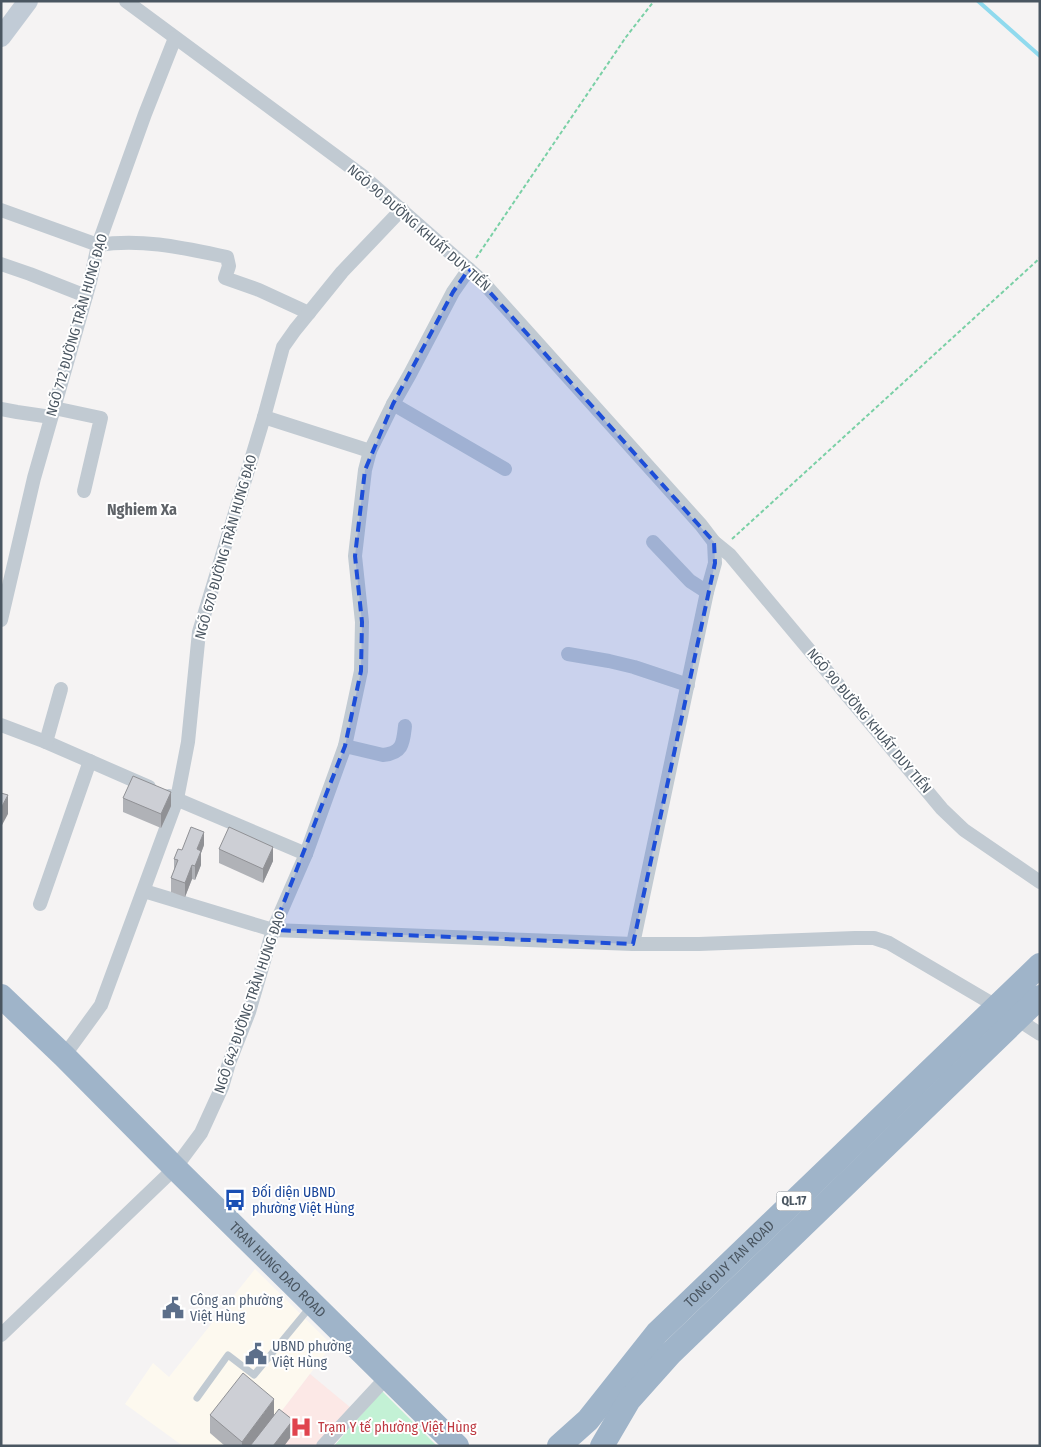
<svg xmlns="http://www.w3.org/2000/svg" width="1041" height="1447" font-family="'Fira Sans Condensed',sans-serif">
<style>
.commercial{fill:#fdf9ef}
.medical{fill:#fce8e6}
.green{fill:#c3f1d5}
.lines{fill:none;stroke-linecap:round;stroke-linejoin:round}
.stream{stroke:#90daee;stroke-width:4}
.path{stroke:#7ad0a6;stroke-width:2;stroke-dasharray:4 2.5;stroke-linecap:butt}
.service{stroke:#c1cad2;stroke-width:7}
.minor{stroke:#c1cad2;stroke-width:14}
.secondary{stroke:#c1cbd6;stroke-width:20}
.trunk{stroke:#9fb4c9;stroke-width:24}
.wall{fill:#b0b2b7}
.shaded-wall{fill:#909195}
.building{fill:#cdcfd5;stroke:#909195}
.marked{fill:#1d4ed8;fill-opacity:0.2;stroke:#1d4ed8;stroke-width:4;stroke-dasharray:10 6;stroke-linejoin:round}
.labels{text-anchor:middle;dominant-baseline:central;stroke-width:4;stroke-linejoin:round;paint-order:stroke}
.shield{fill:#fff;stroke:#808990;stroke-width:1}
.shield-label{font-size:12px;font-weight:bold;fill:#4a5661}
.street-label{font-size:14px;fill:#4a5661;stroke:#fff}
.transit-label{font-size:14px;fill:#164399;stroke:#fff;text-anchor:start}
.service-label{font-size:14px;fill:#4e5e75;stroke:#fff;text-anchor:start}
.health-label{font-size:14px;fill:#be3a42;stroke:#fff;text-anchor:start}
.quarter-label{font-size:16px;font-weight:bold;fill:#5f6368;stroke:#fff}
</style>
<rect width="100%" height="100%" fill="#f5f3f3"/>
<!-- commercial -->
<path class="commercial" d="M255,1269L332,1345L255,1446H183L125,1404L153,1363L169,1377Z"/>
<!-- medical -->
<path class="medical" d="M310,1374L351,1408L316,1446H255Z"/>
<!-- green -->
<path class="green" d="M382,1391L437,1446H334Z"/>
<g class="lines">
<!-- stream -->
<path class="stream" d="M978,1L1040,56"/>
<!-- path -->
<g class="path">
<path d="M476,258L626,37L654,1"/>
<path d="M732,539L1040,258"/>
</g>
<!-- service -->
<path class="service" d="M197,1398L228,1355L254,1375L311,1306"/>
<!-- minor -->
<g class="minor">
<path d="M126,1L364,177L480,279L701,525L714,542L730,555L942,809L964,830L1040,882"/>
<path d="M1,210L98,245C142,238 184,248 227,257L229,266L225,278L259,290L309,313"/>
<path d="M1,264L30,274L86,296"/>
<path d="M393,404L505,469"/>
<path d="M54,408L101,418L84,491"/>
<path d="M1,409L17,412L51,417"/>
<path d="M264,417L370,451"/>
<path d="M653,542L690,581L707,592"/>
<path d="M1,620L34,478L90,282L98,245L145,114L175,38"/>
<path d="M568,654L609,661L634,667L688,685"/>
<path d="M1,725L46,742L149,787"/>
<path d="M46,742L61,689"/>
<path d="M345,746L383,755C403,753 403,743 405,726"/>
<path d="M169,796L306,854"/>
<path d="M144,891L273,930L633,944H699L855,938H874L889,943L996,1006"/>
<path d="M40,904L90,761"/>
<path d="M633,944L707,592L715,563L714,542"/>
<path d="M1017,1019L1040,1034"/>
<path d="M64,1056L101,1005L177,799L188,742L199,632L264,417L283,347L295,330L342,272L402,209"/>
<path d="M1,1335L175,1168L201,1133L222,1087L229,1063L249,1012L273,930L306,854L345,746L361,671L362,622L355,556L365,470L370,451L393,404L410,374L453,292L469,269"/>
<path d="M323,1446L387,1377"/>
</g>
<!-- secondary -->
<path class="secondary" d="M1,37L28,1"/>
<!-- trunk -->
<g class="trunk">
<path id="s1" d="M1,996L64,1056L175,1168L457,1446"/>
<path id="s2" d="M559,1446L588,1420L657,1333L1040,965"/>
<path d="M602,1446L629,1400L671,1353L1040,997"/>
</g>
</g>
<!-- wall -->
<g class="wall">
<path d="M123,798L171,806L161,828L123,812Z"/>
<path d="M204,845L201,853V865L195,880L192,879L185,897L171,892V878L174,870V859L182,850Z"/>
<path d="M219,849L273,861L263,883L219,863Z"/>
<path d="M210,1415H274L293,1434L284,1446H225L210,1433Z"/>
</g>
<!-- shaded-wall -->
<g class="shaded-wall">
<path d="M171,792V806L161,828V814Z"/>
<path d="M8,795V814L1,827V808Z"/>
<path d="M204,832V845L201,853V865L195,880V866L197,849Z"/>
<path d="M273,847V861L263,883V869Z"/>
<path d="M192,865V879L185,897V883Z"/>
<path d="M274,1399V1418L253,1446H242V1442Z"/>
<path d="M293,1420V1434L284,1446H273Z"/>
</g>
<!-- building -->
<g class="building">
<path d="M133,776L171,792L161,814L123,798Z"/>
<path d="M1,793L8,795L1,808Z"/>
<path d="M191,827L204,832L197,849L201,851L195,866L192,865L185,883L171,878L178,860L174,859L178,849L182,850Z"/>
<path d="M229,827L273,847L263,869L219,849Z"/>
<path d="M243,1373L274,1399L242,1442L210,1415Z"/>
<path d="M279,1409L293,1420L273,1446H250Z"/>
</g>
<!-- marked area -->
<path class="marked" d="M469,269L714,542L715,563L633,944L273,930L345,746L361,671L362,622L355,556L365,470L393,404L453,292Z"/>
<!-- icons -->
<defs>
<g id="bus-bare" transform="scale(1.725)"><path d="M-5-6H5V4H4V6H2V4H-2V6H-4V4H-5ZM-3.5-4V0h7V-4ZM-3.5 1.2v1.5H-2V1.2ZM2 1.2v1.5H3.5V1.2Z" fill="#1a4fb4" stroke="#fff" stroke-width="2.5" paint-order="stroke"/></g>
<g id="civic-bare" transform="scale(1.725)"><path d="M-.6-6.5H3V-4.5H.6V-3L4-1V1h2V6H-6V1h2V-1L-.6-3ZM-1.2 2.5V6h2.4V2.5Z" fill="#5c6f8a" stroke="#fff" stroke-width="2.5" paint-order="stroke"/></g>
<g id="hospital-bare" transform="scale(1.725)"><path d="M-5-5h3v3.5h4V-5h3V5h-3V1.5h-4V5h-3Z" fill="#e0444e" stroke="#fff" stroke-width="2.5" paint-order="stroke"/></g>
</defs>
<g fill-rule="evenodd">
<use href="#bus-bare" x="235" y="1200"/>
<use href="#civic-bare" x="173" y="1308"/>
<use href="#civic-bare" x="256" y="1354"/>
<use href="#hospital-bare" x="301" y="1427"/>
</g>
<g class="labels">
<!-- shield labels -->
<rect class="shield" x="776.5" y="1191.5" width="35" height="19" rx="4"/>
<g class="shield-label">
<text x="794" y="1201">QL.17</text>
</g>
<!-- street labels -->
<g class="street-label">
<text transform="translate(419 228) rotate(41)">NGÕ 90 ĐƯỜNG KHUẤT DUY TIẾN</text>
<text transform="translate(77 325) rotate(-74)">NGÕ 712 ĐƯỜNG TRẦN HƯNG ĐẠO</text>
<text transform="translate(226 547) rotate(-74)">NGÕ 670 ĐƯỜNG TRẦN HƯNG ĐẠO</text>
<text transform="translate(869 721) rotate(50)">NGÕ 90 ĐƯỜNG KHUẤT DUY TIẾN</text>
<text transform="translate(250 1002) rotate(-71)">NGÕ 642 ĐƯỜNG TRẦN HƯNG ĐẠO</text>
<text stroke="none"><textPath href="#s2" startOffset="250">TONG DUY TAN ROAD</textPath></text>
<text stroke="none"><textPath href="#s1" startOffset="389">TRAN HUNG DAO ROAD</textPath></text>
</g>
<!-- transit labels -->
<g class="transit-label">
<text x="252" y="1192">Đối diện UBND<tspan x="252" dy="16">phường Việt Hùng</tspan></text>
</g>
<!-- service labels -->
<g class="service-label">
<text x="190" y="1300">Công an phường<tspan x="190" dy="16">Việt Hùng</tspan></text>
<text x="272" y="1346">UBND phường<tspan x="272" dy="16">Việt Hùng</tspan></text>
</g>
<!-- health labels -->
<g class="health-label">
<text x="318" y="1427">Trạm Y tế phường Việt Hùng</text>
</g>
<!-- quarter labels -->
<g class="quarter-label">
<text x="142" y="509">Nghiem Xa</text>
</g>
</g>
<!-- border -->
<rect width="1041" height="1447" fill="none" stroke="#4a5661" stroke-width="5"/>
</svg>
